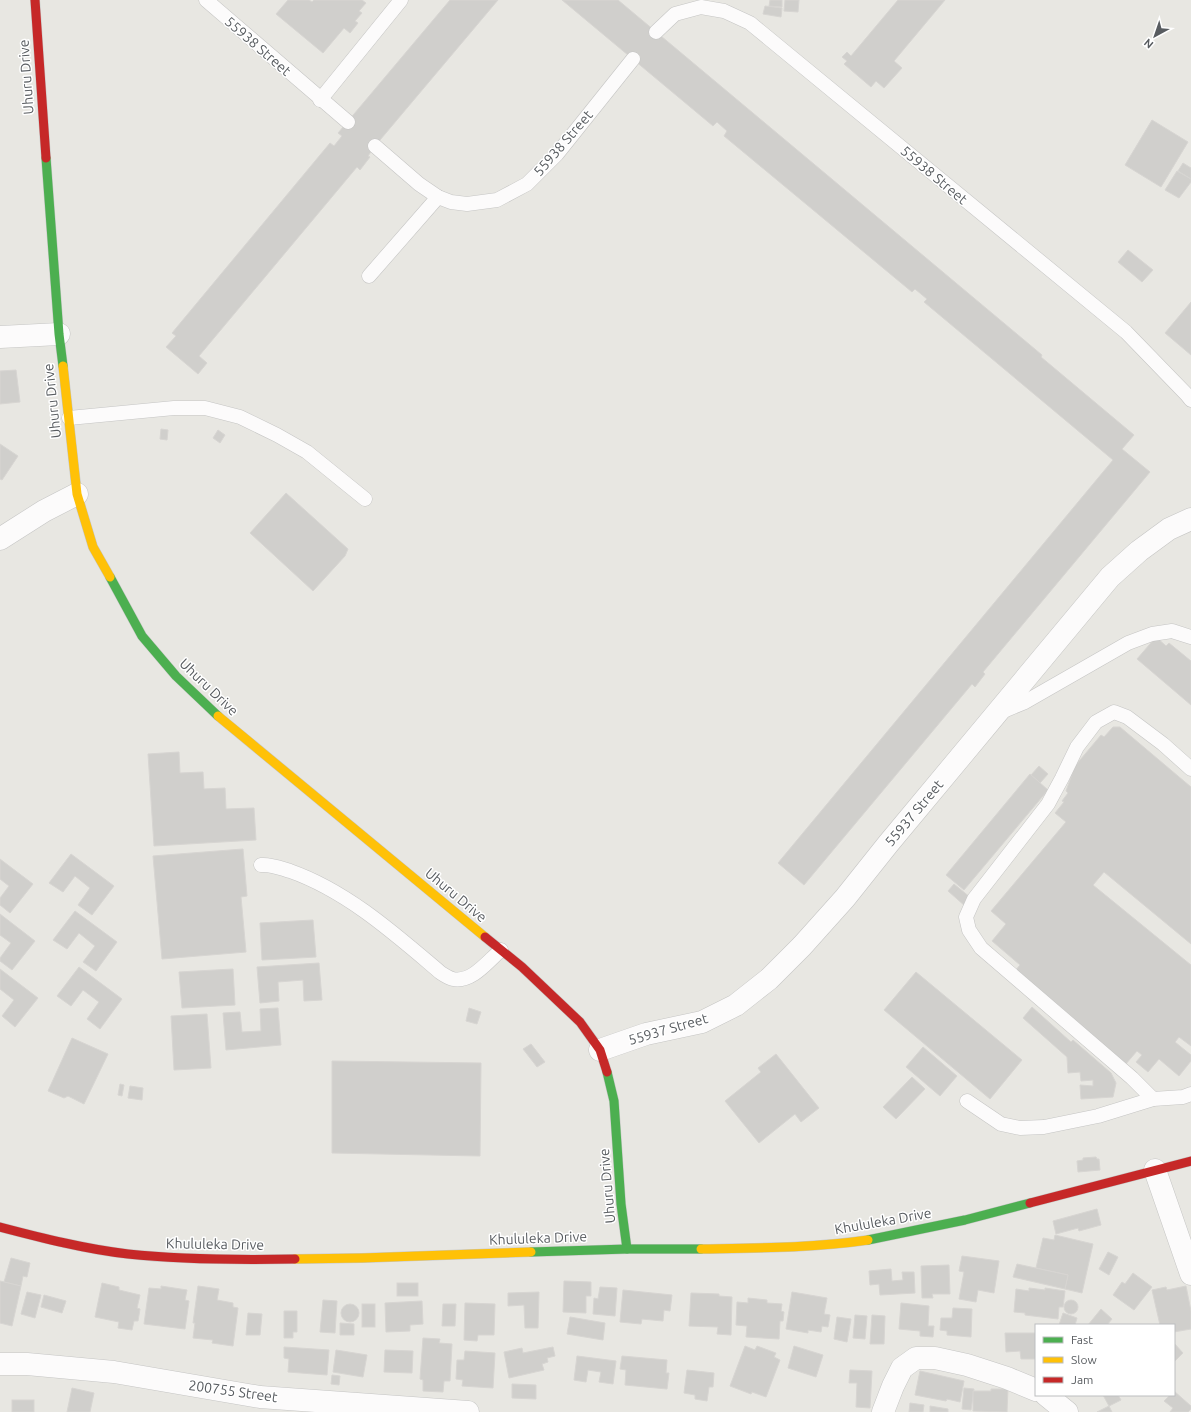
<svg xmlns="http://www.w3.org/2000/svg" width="1191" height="1412" font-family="Ubuntu,sans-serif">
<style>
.building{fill:#d0cfcc;stroke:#d7d5d2}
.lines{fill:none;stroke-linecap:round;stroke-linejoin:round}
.lane-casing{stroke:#c5c5c4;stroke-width:15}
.street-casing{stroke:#c5c5c4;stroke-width:23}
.fast-casing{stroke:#c5c6c5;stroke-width:10}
.slow-casing{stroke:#c5c6c5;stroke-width:10}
.jam-casing{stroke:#c5c6c5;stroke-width:10}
.lane{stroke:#fcfbfb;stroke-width:14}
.street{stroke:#fcfbfb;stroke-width:22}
.fast{stroke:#4caf50;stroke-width:9}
.slow{stroke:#ffc107;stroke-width:9}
.jam{stroke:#c62828;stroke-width:9}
.labels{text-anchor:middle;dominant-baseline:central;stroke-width:3;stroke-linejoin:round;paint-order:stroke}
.street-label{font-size:14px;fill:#585c60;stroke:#fff}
</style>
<rect width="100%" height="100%" fill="#e8e7e2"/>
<!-- building -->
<g class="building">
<path d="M288,0H309L312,2L314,0H362L366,3L359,11L362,13L355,21L358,23L350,33L344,28L323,53L276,14Z"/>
<path d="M450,0H498L375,146L368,156L370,157L360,170L357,167L199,356L207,363L198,374L166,347L176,336L172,333L330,143L334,146L342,136L338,133Z"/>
<path d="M562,0H618L1042,355L1041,357L1134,435L1122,449L1150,472L983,672L985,674L975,687L972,684L804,885L778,863L1113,460L924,302L927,299L915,289L912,292L724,136L727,131L717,122L713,126Z"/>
<path d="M770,0H782V7L769,6Z"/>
<path d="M785,0H799L798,12L784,11Z"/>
<path d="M898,0H945L894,61L902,68L884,88L876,81L871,87L844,64L847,61L842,57L847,52L851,56Z"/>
<path d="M765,6L782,8L781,17L763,14Z"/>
<path d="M1152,120L1188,142L1161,187L1125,165Z"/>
<path d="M1183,163L1191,168V179L1178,171Z"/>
<path d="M1177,171L1191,179V182L1179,198L1165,190Z"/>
<path d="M1128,250L1153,270L1142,282L1118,262Z"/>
<path d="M1191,302V355L1165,333Z"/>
<path d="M16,370L20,402L0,404V371Z"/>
<path d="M161,429L168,430L167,440L160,439Z"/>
<path d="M218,430L225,435L220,443L213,438Z"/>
<path d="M0,444L18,456L2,480L0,479Z"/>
<path d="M286,493L348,549L345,556L313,591L250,533Z"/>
<path d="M1156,637L1166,646L1169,643L1191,661V705L1137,659Z"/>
<path d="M1113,727H1120L1191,787V944L1104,872L1093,885L1191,965V1046L1179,1037L1175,1042L1191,1055V1061L1179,1076L1159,1059L1148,1072L1136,1062L1142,1055L1137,1051L1125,1065L1014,972L1020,965L992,941L1006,924L991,911L1066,822L1055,813L1064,802L1062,801L1068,793L1066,791L1075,766L1101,735L1104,737Z"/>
<path d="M179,752L180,773L203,772L204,789L225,788L226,809L254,808L256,840L154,846L148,754Z"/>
<path d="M1039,766L1048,774L1040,783L1031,775Z"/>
<path d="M1030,774L1048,790L964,890L946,875Z"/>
<path d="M243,849L247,896L241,897L246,952L162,959L153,856Z"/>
<path d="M71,854L114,886L92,915L78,905L90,888L75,876L63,892L49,883Z"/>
<path d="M0,859L33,884L10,913L0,905V898L9,886L0,879Z"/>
<path d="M954,884L971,898L965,906L948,891Z"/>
<path d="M75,911L117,942L96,971L83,962L95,946L79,933L67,949L53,940Z"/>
<path d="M0,914L35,941L12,970L0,961V958L11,943L0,935Z"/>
<path d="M313,920L316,957L262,960L260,923Z"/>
<path d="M319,963L322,1000L304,1001L303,980L278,982L279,1001L260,1003L257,967Z"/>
<path d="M79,967L122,999L100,1029L87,1019L99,1002L83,990L71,1006L57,996Z"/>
<path d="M0,969L38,998L15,1027L2,1016L14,1000L0,989Z"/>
<path d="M233,969L235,1005L182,1008L179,972Z"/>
<path d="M916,972L1022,1060L990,1099L884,1010Z"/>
<path d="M1032,1007L1071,1042L1073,1040L1111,1073L1116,1083L1113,1097L1081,1099L1080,1085L1093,1086V1080L1081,1081L1080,1072L1068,1073L1067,1057L1023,1018Z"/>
<path d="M278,1008L281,1045L226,1050L223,1013L240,1012L242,1032L261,1031L260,1009Z"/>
<path d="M469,1008L481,1012L477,1024L466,1021Z"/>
<path d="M207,1014L211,1068L174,1070L171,1016Z"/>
<path d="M72,1038L108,1054L84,1104L68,1096L64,1098L48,1091Z"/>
<path d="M531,1044L545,1062L537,1067L523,1049Z"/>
<path d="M923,1047L957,1076L940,1096L906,1067Z"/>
<path d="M776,1054L819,1108L801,1122L795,1114L759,1143L725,1101L761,1072L758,1068Z"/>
<path d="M332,1061L481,1063L480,1156L332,1153Z"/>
<path d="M912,1077L925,1089L896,1119L883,1107Z"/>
<path d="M120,1084L124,1085L122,1096L118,1095Z"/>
<path d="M130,1086L143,1088L142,1100L128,1098Z"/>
<path d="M1096,1157L1097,1159H1099L1100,1170L1078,1172L1077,1161L1083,1160V1158Z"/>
<path d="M1097,1209L1101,1225L1079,1231L1078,1228L1056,1234L1053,1221Z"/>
<path d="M1055,1235L1093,1244L1082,1293L1065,1289L1068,1275L1036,1268L1043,1238L1054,1240Z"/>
<path d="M1108,1252L1118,1257L1109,1275L1099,1269Z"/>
<path d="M962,1256L999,1261L994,1293L978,1290L976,1302L959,1299L964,1272L959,1271Z"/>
<path d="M11,1258L30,1263L27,1277L23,1276L21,1286L4,1282Z"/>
<path d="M1017,1264L1068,1275L1065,1289L1013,1277Z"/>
<path d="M949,1265L950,1294H932L933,1298H922L921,1266Z"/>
<path d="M891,1269L892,1281L903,1280L902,1272H914L915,1293L880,1295L879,1284L870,1285L869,1271Z"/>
<path d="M1133,1273L1152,1287L1134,1310L1113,1295L1122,1282L1125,1284Z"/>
<path d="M0,1281L21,1286L12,1326L0,1323Z"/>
<path d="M564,1281L591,1282V1296H586V1313L563,1312Z"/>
<path d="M102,1283L119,1287V1290L140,1295L137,1308L140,1309L138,1321H134L132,1330L118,1328L119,1322L95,1317Z"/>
<rect x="397" y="1283" width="21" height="13"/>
<path d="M161,1286L187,1290L185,1300L189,1301L185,1329L144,1324L149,1288L161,1289Z"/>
<path d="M198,1286L219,1289L217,1300L233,1303V1307L238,1308L233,1346L212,1343L213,1340L193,1338L195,1323H193Z"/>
<path d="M1186,1286L1191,1311V1329L1174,1332V1325H1160L1152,1290L1166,1287L1167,1290Z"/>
<path d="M600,1287L617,1288L615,1316L593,1314L594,1298L598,1299Z"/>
<path d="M1029,1288L1045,1290V1288L1065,1291L1063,1307H1059L1058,1319L1025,1315V1313L1014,1312L1016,1289L1029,1291Z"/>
<path d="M623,1290L672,1295L670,1311L664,1310L663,1321L642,1319L641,1324L620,1322Z"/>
<path d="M27,1292L41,1295L35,1318L21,1314Z"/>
<path d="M539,1292L538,1328H525L524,1305L508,1306V1293Z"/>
<path d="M792,1292L827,1298L824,1314L830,1315L828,1327L822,1326L821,1332L808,1330V1333L786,1329Z"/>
<path d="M691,1293L719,1294V1296L732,1297L731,1335L717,1334L718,1327L689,1326Z"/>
<path d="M44,1295L66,1301L62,1313L41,1307Z"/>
<path d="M748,1298L767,1300V1303L782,1304L781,1311L784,1312L783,1321H780L779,1339L746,1337L747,1326L736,1325L737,1302L748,1303Z"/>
<circle cx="1071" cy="1307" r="7"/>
<path d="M323,1300L337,1301L335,1333L320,1332Z"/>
<path d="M422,1301L423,1324L410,1325V1331L386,1332L385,1303Z"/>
<path d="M465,1303L495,1304L494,1335H478L477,1341L464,1340Z"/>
<path d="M901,1303L929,1306L928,1326H934L933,1337L920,1336V1331L899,1329Z"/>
<rect x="362" y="1304" width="13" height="23"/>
<path d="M443,1304H456L455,1326H442Z"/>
<circle cx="350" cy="1313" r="9"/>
<path d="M953,1308L972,1309L971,1337L947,1335V1331L940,1330L941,1318H952Z"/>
<path d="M1101,1309L1112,1319L1107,1325H1088Z"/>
<path d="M284,1311H297V1332H293V1338H284Z"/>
<path d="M248,1313L262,1314L260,1335H246Z"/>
<path d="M1063,1313L1077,1318L1075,1325H1059Z"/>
<path d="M855,1315L867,1316L865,1339L853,1338Z"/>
<path d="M872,1315L885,1316L884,1344H870Z"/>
<path d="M570,1317L605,1323L603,1340L567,1334Z"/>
<path d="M837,1317L851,1319L847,1342L834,1339Z"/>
<path d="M340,1323L354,1324V1335H340Z"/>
<path d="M1005,1333H1036V1359H1021L1020,1351L1006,1352Z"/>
<path d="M423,1338L440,1339L439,1343L452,1344L450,1381H444L443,1392L423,1391V1380L420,1379Z"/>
<path d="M1174,1343L1183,1353L1174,1362Z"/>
<path d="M745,1346L755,1350L757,1346L776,1353L774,1357L780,1360L766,1397L752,1392L751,1394L730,1386Z"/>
<path d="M794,1346L823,1355L816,1377L788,1368Z"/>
<path d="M284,1347L329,1350L327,1375L288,1372L289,1359L284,1358Z"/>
<path d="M553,1347L555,1356L547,1358L548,1362L542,1364L544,1370L509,1378L504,1352L522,1348L523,1353Z"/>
<path d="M336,1350L367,1355L363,1377L333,1372Z"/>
<path d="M385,1350L413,1351L412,1373L384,1372Z"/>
<path d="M465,1351L495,1353L493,1388L462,1386L463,1380L456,1379L457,1360H464Z"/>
<path d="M577,1356L616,1361L613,1384L599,1382L601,1372L588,1370L586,1382L574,1380Z"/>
<path d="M622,1356L667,1360L666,1373H669L667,1389L625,1385L626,1370L620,1369Z"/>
<path d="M687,1370L714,1373L713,1387H709L707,1401L695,1399V1395L684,1393Z"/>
<path d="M850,1370L872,1371L870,1408L856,1407L857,1383H849Z"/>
<path d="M920,1371L964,1381L960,1402L947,1399L946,1401L915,1395Z"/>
<path d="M332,1375L340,1376L339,1385L331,1384Z"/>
<path d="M512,1384L536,1385V1399L512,1398Z"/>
<path d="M72,1388L94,1393L90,1412H67Z"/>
<path d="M964,1388L974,1389L971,1410L962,1409Z"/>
<path d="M991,1389H1008L1007,1412L973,1411V1391H991Z"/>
<path d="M1174,1391L1191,1406V1409L1188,1412H1170L1173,1408L1164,1401L1170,1395H1174Z"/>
<path d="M1103,1395H1118L1121,1400L1109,1406Z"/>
<rect x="12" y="1400" width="22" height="12"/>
<path d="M910,1403L924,1405L923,1412H909Z"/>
<path d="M930,1406L948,1409V1412H930Z"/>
<path d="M1109,1406L1112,1412H1097Z"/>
</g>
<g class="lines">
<!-- lane casing -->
<g class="lane-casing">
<g id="lane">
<path d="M206,0L348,122"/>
<path d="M656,32L675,14L701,7L724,11L750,23L1126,332L1187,395L1191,400"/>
<path d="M320,100L401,0"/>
<path d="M375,146L419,184L438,197L451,202L467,204L497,200L527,184L557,154L633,59"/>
<path d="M369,276L438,197"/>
<path d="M69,418L174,408H205L240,417L277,435L307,452L365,499"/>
<path d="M1001,712L1025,702L1128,643L1152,634L1172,631L1191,637"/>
<path d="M261,865C271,864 280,868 290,871C347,891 395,934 441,973C444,975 449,978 453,979C472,983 488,961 501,950"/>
<path d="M1153,1099L1132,1078L981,948L969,930L966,917L974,899L1048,804L1062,778L1077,747L1096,722L1114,712L1127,717L1163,744L1191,769"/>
<path d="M967,1101L1001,1124L1020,1128L1044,1127L1098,1116L1153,1099L1183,1097L1191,1094"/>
</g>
</g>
<!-- street casing -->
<g class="street-casing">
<g id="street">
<path d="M0,337L59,334"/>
<path d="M0,539L44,511L77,494"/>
<path d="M600,1050L646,1034L702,1022L736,1005L769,979L802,946L845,898L888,844L1110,577L1139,551L1169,529L1191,519"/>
<path d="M1155,1170L1191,1274"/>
<path d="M0,1364H27L114,1372L260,1397L468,1412"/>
<path d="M1046,1395L1067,1412"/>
<path d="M883,1412L893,1386L902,1368L916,1358H935L967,1365L1007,1378L1036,1390"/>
</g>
</g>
<!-- fast casing -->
<g class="fast-casing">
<g id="fast">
<path d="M46,158L59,334L63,366"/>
<path d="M110,577L142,636L176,676L218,716"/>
<path d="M607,1072L614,1101L621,1204L627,1249"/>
<path d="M868,1240L965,1220L1030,1203"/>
<path d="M531,1252L627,1249H701"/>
</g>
</g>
<!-- slow casing -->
<g class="slow-casing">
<g id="slow">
<path d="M63,366L77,494L93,547L110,577"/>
<path d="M218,716L485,937"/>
<path d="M701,1249C757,1248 813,1248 868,1240"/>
<path d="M295,1259L362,1258L531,1252"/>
</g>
</g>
<!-- jam casing -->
<g class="jam-casing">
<g id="jam">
<path d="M35,0L46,158"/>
<path d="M485,937L522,967L580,1022L600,1050L607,1072"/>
<path d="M1030,1203L1191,1161"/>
<path d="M0,1227C42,1238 85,1249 128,1254C183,1260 239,1260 295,1259"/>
</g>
</g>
<!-- lane -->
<use href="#lane" class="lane"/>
<!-- street -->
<use href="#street" class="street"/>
<!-- fast -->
<use href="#fast" class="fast"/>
<!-- slow -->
<use href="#slow" class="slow"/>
<!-- jam -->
<use href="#jam" class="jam"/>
</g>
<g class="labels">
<!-- street labels -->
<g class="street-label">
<text transform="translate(258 46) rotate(41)">55938 Street</text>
<text transform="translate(26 77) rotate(-94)">Uhuru Drive</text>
<text transform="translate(563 143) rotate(-49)">55938 Street</text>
<text transform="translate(934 175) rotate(40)">55938 Street</text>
<text transform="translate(52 401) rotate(-96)">Uhuru Drive</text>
<text transform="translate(209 687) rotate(44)">Uhuru Drive</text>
<text transform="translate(914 813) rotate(-50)">55937 Street</text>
<text transform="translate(456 895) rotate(40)">Uhuru Drive</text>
<text transform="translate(668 1029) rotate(-16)">55937 Street</text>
<text transform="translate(607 1186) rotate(-95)">Uhuru Drive</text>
<text transform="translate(883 1221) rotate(-10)">Khululeka Drive</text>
<text transform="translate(538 1238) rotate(-2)">Khululeka Drive</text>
<text transform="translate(215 1244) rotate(1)">Khululeka Drive</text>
<text transform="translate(233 1391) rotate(8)">200755 Street</text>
</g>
</g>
<!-- legend -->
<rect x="1035" y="1324" width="140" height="72" fill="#ffffff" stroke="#bcbebf"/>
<rect x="1043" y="1337" width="20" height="6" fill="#4caf50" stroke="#bcbebf"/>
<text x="1071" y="1344" font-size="12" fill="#585c60">Fast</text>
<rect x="1043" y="1357" width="20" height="6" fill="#ffc107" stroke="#bcbebf"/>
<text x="1071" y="1364" font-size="12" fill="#585c60">Slow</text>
<rect x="1043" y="1377" width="20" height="6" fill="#c62828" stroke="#bcbebf"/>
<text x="1071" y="1384" font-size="12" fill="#585c60">Jam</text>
<!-- north arrow -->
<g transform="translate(1155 36) rotate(220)" stroke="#ffffff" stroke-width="3" paint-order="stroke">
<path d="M0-3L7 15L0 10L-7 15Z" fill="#585c60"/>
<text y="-6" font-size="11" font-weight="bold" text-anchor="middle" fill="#585c60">N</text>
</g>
</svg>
